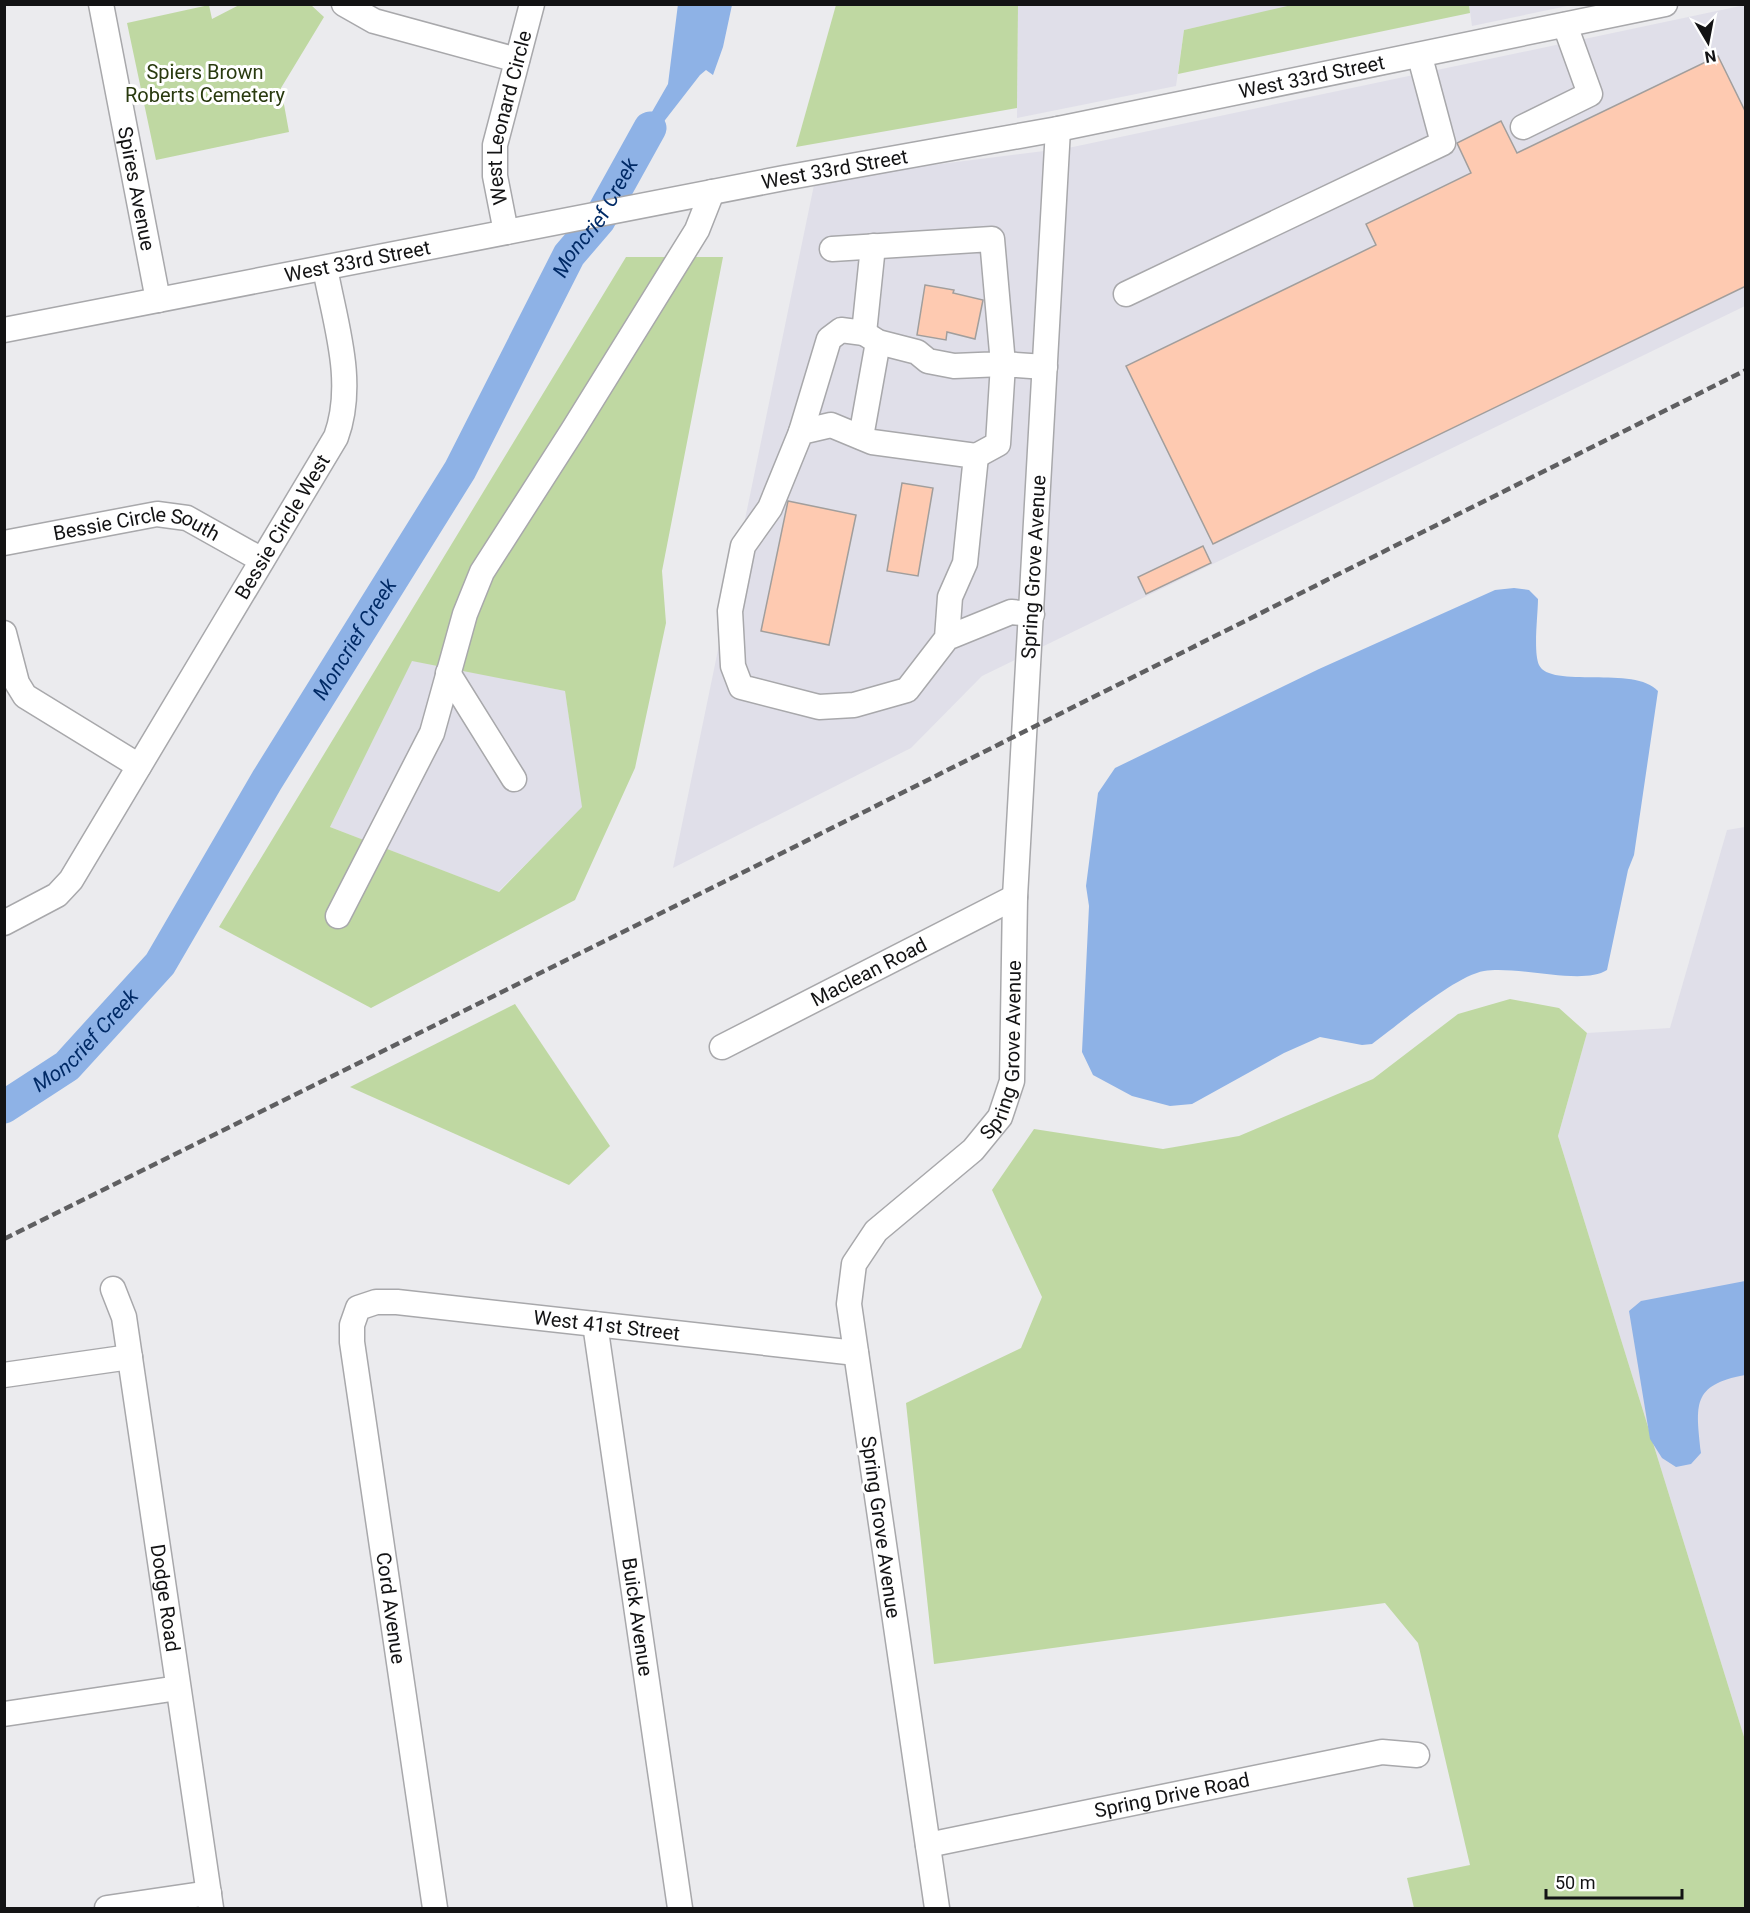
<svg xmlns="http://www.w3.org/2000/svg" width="1750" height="1913" font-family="Roboto,sans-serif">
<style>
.built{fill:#e0dfe9}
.green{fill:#bfd8a2;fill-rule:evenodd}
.water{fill:#8eb2e6}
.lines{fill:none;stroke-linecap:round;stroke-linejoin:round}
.river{stroke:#8eb2e6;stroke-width:33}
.building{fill:#fecab1;stroke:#a19e9c;stroke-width:1.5}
.minor-casing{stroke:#a8a8ab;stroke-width:27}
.minor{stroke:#fff;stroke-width:24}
.rail{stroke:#5f5f61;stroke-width:4.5;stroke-dasharray:9 4.5;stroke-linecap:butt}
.labels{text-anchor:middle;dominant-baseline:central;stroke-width:6;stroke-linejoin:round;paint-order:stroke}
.park-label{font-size:20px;fill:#293a0f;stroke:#fff}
.street-label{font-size:20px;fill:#131314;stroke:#fff}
.water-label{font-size:21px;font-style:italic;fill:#002a66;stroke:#fff}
</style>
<rect width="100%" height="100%" fill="#ebebee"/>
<!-- built -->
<g class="built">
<path d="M1469,4L1572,5L1472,26Z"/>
<path d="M1018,5H1296L1184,30L1176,86L1017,118Z"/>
<path d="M1745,5V306L982,676L911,748L673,868L814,185L884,171L1068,148Z"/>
<path d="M412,660L565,691L583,807L498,892L330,827Z"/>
<path d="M1745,827V1740L1558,1136L1587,1033L1670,1028L1727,830Z"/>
</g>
<!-- green -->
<g class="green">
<path d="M241,4L311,5L324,17L281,88L289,132L156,160L127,23L209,5L212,19Z"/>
<path d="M1296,4L1469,5L1470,13L1178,74L1184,30Z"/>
<path d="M836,5H1018L1017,108L796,147Z"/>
<path d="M626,257H723L662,571L666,623L635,768L575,900L371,1008L219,927ZM412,661L565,691L582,807L499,892L330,827Z"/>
<path d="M1510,999L1559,1008L1587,1033L1558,1136L1745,1740V1908H1414L1407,1878L1470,1865L1418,1643L1385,1603L934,1664L906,1403L1021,1348L1042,1297L992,1190L1034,1129L1163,1149L1239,1136L1373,1079L1458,1014Z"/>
<path d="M515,1004L610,1146L569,1185L350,1087Z"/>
</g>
<!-- water -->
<g class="water">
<path d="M678,4L732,5L723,47L713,75L706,70L700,75L655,133L645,124L668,84Z"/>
<path d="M1514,588L1529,590L1538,599C1538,615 1533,651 1539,665C1550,689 1635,665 1658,691L1634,855L1628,870L1607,970C1582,986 1517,965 1484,971C1455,976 1398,1025 1372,1044L1362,1045L1320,1037L1284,1053L1192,1104L1170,1106L1132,1096L1093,1075L1082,1052L1089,906L1086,886L1098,793L1115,768L1319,669L1495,590Z"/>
<path d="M1745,1281V1375C1691,1385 1696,1405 1701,1453L1691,1464L1676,1467L1662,1458L1650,1439L1629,1311L1641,1301Z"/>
</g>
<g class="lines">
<!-- river -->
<path class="river" id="s1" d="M4,1107L67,1066L160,964L267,780L460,470L569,255L599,220L650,128"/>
</g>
<!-- building -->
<g class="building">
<path d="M1718,56L1746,113V286L1213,544L1126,366L1376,245L1366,224L1471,173L1457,143L1501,121L1517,153Z"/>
<path d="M925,285L954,290L953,293L983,300L975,339L947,332L946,340L917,335Z"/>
<path d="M902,483L933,488L918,576L887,571Z"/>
<path d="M788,501L856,515L829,645L761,631Z"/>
<path d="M1203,546L1211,563L1146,594L1138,577Z"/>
</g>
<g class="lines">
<!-- minor casing -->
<g class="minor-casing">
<g id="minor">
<path id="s2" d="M101,4L158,300"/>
<path d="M344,4L374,21L517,60"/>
<path d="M1523,127L1590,94L1565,25"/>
<path id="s3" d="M506,232L495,176V145L532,4"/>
<path d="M832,249L992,239L1003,364L954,366L928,361L917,352L878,342L864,333"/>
<path d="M1126,294L1443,143L1420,57"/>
<path id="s4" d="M4,330L784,178L1058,129L1665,4"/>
<path d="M801,432L829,339L841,330L864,333L873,246"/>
<path d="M861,437L878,342"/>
<path d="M976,456L998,444L1003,364L1045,367"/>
<path id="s5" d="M4,543L157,514L187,518L262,560"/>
<path d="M4,633L17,683L25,696L139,766"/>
<path d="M947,638L950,597L965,563L976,456L872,442L831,425L801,432L770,508L743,546L730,611L733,666L741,687L819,707L854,705L907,690L947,638L1011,612L1032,614"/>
<path d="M448,673L514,779"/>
<path d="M338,916L432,733L465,614L482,572L573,430L697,230L712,192"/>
<path id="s6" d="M4,923L57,895L71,880L336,437C356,382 335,323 325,268"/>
<path id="s7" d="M722,1047L1015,897"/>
<path id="s8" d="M113,1289L124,1317L211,1908"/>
<path id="s9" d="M595,1324L680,1908"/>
<path d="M4,1375L130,1357"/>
<path d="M4,1714L178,1688"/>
<path id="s10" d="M928,1845L1382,1752L1417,1755"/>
<path d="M107,1908L209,1893"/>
<path id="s11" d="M435,1908L352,1342V1325L358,1308L376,1302H397L856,1353"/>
<path id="s12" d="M937,1908L849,1304L854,1264L876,1231L973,1150L1000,1117L1012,1081L1015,897L1058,129"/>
</g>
</g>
<!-- minor -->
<use href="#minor" class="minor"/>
<!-- rail -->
<path class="rail" d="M4,1239L778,855L1746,370"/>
</g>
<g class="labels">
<!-- park labels -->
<g class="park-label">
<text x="205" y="72">Spiers Brown<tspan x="205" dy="23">Roberts Cemetery</tspan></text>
</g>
<!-- street labels -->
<g class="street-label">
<text stroke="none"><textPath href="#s4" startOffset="1332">West 33rd Street</textPath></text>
<text stroke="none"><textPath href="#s3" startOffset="117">West Leonard Circle</textPath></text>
<text stroke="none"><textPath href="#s4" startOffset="846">West 33rd Street</textPath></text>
<text stroke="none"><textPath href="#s2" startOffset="188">Spires Avenue</textPath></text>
<text stroke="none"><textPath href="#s4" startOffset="360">West 33rd Street</textPath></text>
<text stroke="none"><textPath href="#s6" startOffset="492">Bessie Circle West</textPath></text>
<text stroke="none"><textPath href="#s5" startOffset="136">Bessie Circle South</textPath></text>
<text stroke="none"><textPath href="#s12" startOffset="1412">Spring Grove Avenue</textPath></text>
<text stroke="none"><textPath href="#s7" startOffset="165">Maclean Road</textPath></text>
<text stroke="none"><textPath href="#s12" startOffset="926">Spring Grove Avenue</textPath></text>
<text stroke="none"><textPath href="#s11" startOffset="858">West 41st Street</textPath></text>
<text transform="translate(881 1527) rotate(82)">Spring Grove Avenue</text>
<text stroke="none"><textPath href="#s8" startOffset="314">Dodge Road</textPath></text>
<text transform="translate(391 1608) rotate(82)">Cord Avenue</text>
<text stroke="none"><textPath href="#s9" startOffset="296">Buick Avenue</textPath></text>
<text stroke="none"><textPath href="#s10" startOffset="249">Spring Drive Road</textPath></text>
</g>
<!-- water labels -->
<g class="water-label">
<text stroke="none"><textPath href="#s1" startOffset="1078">Moncrief Creek</textPath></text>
<text stroke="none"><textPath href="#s1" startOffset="592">Moncrief Creek</textPath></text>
<text stroke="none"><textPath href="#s1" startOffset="106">Moncrief Creek</textPath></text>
</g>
</g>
<!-- border -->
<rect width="1750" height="1913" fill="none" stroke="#131314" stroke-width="12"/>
<!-- north arrow -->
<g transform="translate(1708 42) rotate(170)" stroke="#ffffff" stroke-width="4.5" paint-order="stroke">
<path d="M0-4.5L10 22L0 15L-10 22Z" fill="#131314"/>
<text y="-9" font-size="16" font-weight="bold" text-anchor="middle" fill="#131314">N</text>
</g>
<!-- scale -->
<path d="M1546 1889v9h136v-9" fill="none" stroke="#131314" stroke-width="3"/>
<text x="1555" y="1889" font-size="18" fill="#131314" stroke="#ffffff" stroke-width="4.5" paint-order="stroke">50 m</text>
</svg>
